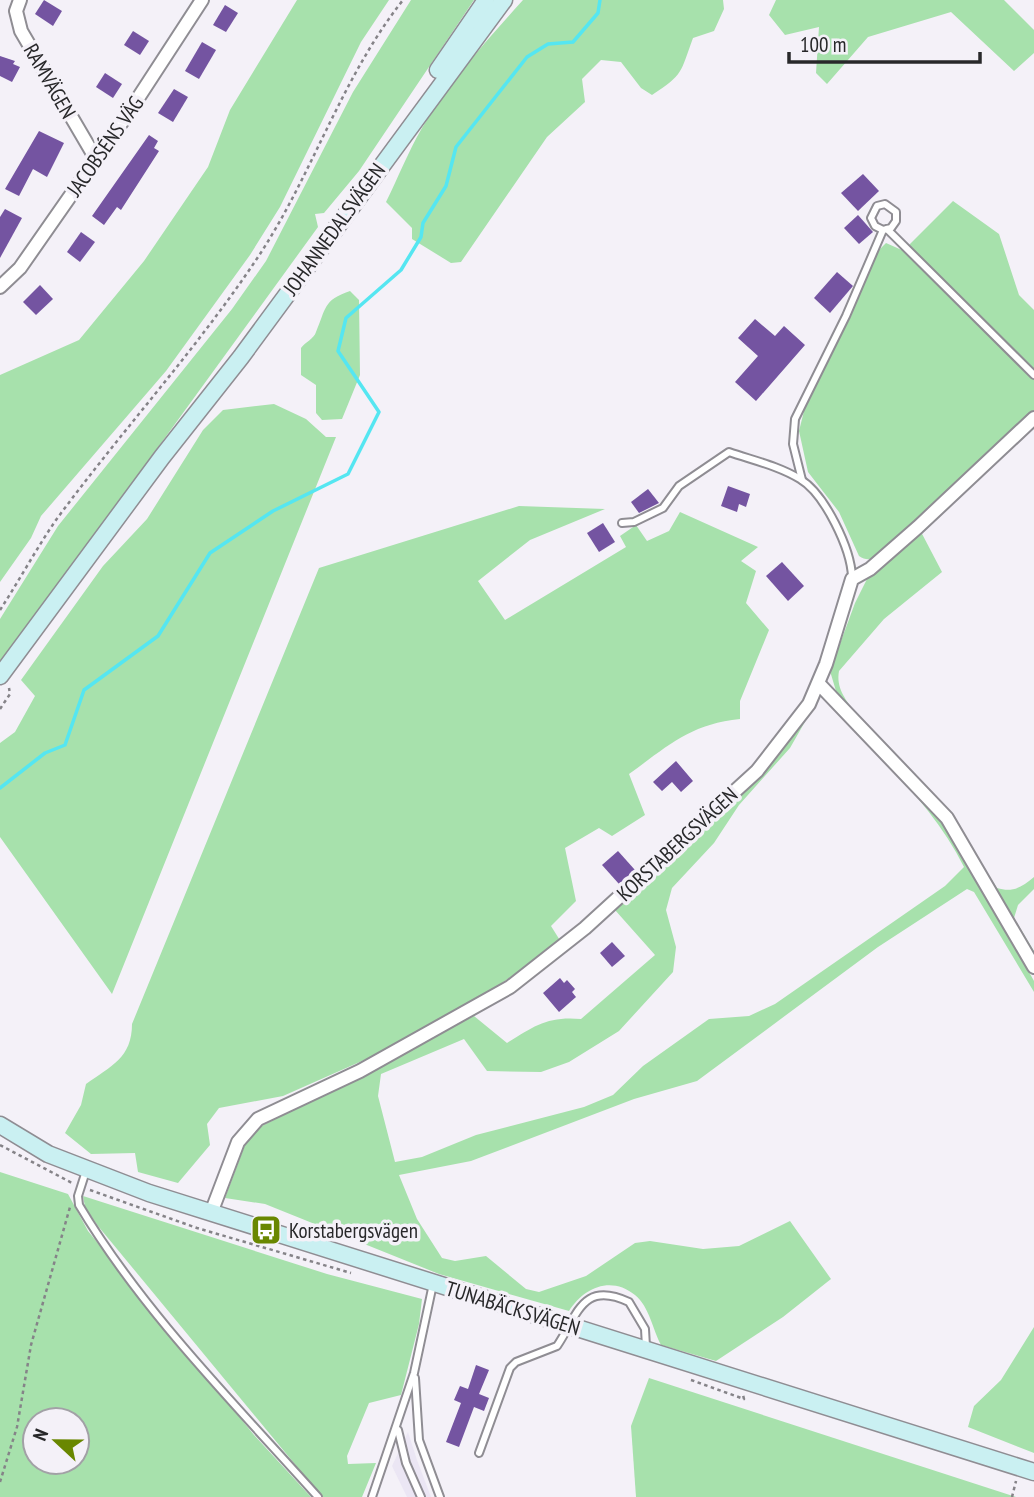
<svg xmlns="http://www.w3.org/2000/svg" width="1034" height="1497" font-family="'PT Sans Narrow',sans-serif">
<style>
.built{fill:#ebe6f4}
.green{fill:#a7e1ac;fill-rule:evenodd}
.lines{fill:none;stroke-linecap:round;stroke-linejoin:round}
.stream{stroke:#55e6f1;stroke-width:3.5}
.building{fill:#7454a1}
.lane-casing{stroke:#8f8d93;stroke-width:10}
.street-casing{stroke:#8f8d93;stroke-width:16}
.secondary-casing{stroke:#8f8d93;stroke-width:19}
.path{stroke:#858388;stroke-width:2.5;stroke-dasharray:3.5 3.5;stroke-linecap:butt}
.lane{stroke:#fff;stroke-width:6}
.street{stroke:#fff;stroke-width:12}
.secondary{stroke:#caf0f2;stroke-width:16}
.labels{text-anchor:middle;dominant-baseline:central;stroke-width:7;stroke-linejoin:round;paint-order:stroke}
.street-label{font-size:21px;fill:#28282a;stroke:#f4f1f8}
.poi-label{font-size:21px;fill:#28282a;stroke:#f4f1f8;text-anchor:start}
</style>
<rect width="100%" height="100%" fill="#f4f1f8"/>
<!-- built -->
<path class="built" d="M408,1432L417,1460L431,1497H407L392,1466Z"/>
<!-- green -->
<g class="green">
<path d="M297,0H389L361,42L280,207L250,255L166,371L41,516L31,538L0,582V375L79,340L144,261L208,167L230,110Z"/>
<path d="M411,0H474L359,171L324,213L315,214L318,227L0,665V619L58,526L232,309L266,261L353,92Z"/>
<path d="M523,0H723L724,9L714,31L693,38C680,73 684,74 652,95L641,88L621,62L601,60L582,79L585,102L547,137L461,262L451,263L412,239V228L386,202C398,178 408,152 422,128C449,82 487,40 523,0Z"/>
<path d="M776,0H1004L1034,30V53L1014,71L951,12L868,37L827,84L816,73L819,27L785,35L769,15Z"/>
<path d="M953,201L999,234L1019,295L1034,310V369L909,245Z"/>
<path d="M886,243L904,251L1034,379V410L893,542C883,551 873,566 859,556L839,512L808,472L799,431L806,403L850,318L878,251Z"/>
<path d="M350,291L359,300L360,375L342,419L322,420L316,413V385L301,375V348C305,342 314,339 316,332C326,309 323,300 350,291Z"/>
<path d="M274,404L306,419L326,437H336L112,994L0,837V743L15,732L35,696L21,680L103,566L147,519L203,430L223,410Z"/>
<path d="M519,506L605,509L530,540L478,581L505,620L626,547L620,536L636,525L647,541L669,531L680,512L758,547L741,561L756,571L746,603L769,630L740,701V719C690,724 668,746 629,774L645,815L612,836L599,828L565,848L576,901L551,926L561,942L467,1007L398,1045L283,1096L219,1108L207,1124L210,1145L178,1183L138,1172L135,1153L91,1154L65,1133L81,1105L86,1084C111,1066 132,1058 132,1024L319,568Z"/>
<path d="M920,530L942,572L884,619L839,671C836,688 845,698 854,712L836,691L830,671L855,603L868,577Z"/>
<path d="M814,706L790,748L739,805L714,843L672,888L666,910L676,947L673,972L619,1031L569,1062L541,1072L487,1071L464,1039L381,1074L378,1096L395,1162L422,1157L476,1135L584,1107L613,1095L643,1066L709,1019L749,1016L775,1004L945,886L964,867C941,821 907,785 872,747L924,798L953,835L1034,981V992L974,892L967,889L878,947L697,1081L634,1099L471,1161L399,1175L417,1219L442,1258L455,1261L486,1256L526,1289L539,1292L586,1276L635,1243L650,1241L703,1249L739,1246L790,1221L831,1279L783,1317L716,1361L661,1345C653,1330 649,1306 635,1295C611,1275 583,1288 569,1311L439,1274L265,1204L225,1198L246,1142L260,1127L474,1016L507,1043C534,1026 548,1016 581,1019L655,955L615,910L760,773Z"/>
<path d="M976,855L997,888C1013,893 1022,887 1034,877V889L1018,905L1014,918L1034,951V962Z"/>
<path d="M0,1172L68,1194L88,1231L254,1435L311,1497H0ZM35,1420H77V1462H35Z"/>
<path d="M83,1196L327,1274L422,1299L419,1324L401,1395L369,1403L347,1456L348,1464L376,1463L362,1497H322L98,1226L85,1207Z"/>
<path d="M1034,1327V1453L968,1427L974,1406L1001,1380Z"/>
<path d="M649,1378L1016,1497H636L631,1426Z"/>
</g>
<g class="lines">
<!-- stream -->
<path class="stream" d="M0,788L45,753L65,745L84,690L158,636L210,553L273,511L348,474L379,412L338,351L346,318L401,270L421,237L423,223L446,186L456,147L527,57L548,44L573,42L598,13L600,0"/>
</g>
<!-- building -->
<g class="building">
<path d="M44,0L62,11L53,26L35,14Z"/>
<path d="M225,5L238,13L226,32L213,25Z"/>
<path d="M133,31L149,41L140,55L124,45Z"/>
<path d="M202,42L216,50L199,79L185,71Z"/>
<path d="M0,56L15,61L13,64L20,67L12,82L0,76Z"/>
<path d="M105,73L122,84L113,98L96,87Z"/>
<path d="M174,89L188,97L173,122L158,113Z"/>
<path d="M39,131L64,143L47,177L33,169L19,196L5,189Z"/>
<path d="M149,135L158,141L154,148L159,151L121,210L117,207L104,225L92,216Z"/>
<path d="M863,174L879,191L858,211L841,193Z"/>
<path d="M5,209L22,218L0,258V217Z"/>
<path d="M858,215L873,232L859,244L844,228Z"/>
<path d="M81,232L95,242L80,262L67,252Z"/>
<path d="M837,272L853,286L830,313L814,298Z"/>
<path d="M40,285L53,299L36,315L23,302Z"/>
<path d="M755,319L775,336L784,326L805,345L756,401L735,382L758,356L738,338Z"/>
<path d="M728,486L750,494L746,507L739,504L737,512L721,506Z"/>
<path d="M648,489L659,503L639,513L631,502Z"/>
<path d="M603,523L615,542L599,552L587,533Z"/>
<path d="M782,562L804,586L788,601L766,576Z"/>
<path d="M676,761L693,781L681,792L672,782L662,791L653,782Z"/>
<path d="M618,851L635,870L619,884L602,865Z"/>
<path d="M612,942L625,956L612,967L600,953Z"/>
<path d="M560,978L564,983L567,980L575,989L572,992L576,997L559,1012L543,993Z"/>
<path d="M476,1365L489,1370L479,1394L489,1398L484,1411L474,1407L459,1447L446,1442L461,1403L454,1400L460,1386L468,1389Z"/>
</g>
<g class="lines">
<!-- lane casing -->
<g class="lane-casing">
<g id="lane">
<path d="M887,229L1034,375"/>
<path d="M802,480L793,444L795,419L846,316L883,230L891,228L896,221V212L885,204L877,206L871,218L875,226L883,230"/>
<path d="M622,523L634,522L663,508L679,486L729,452C752,460 779,466 800,479C825,494 851,549 852,577"/>
<path d="M86,1171L78,1196L79,1205C143,1312 235,1404 318,1497"/>
<path d="M415,1378L419,1440L440,1497"/>
<path d="M398,1430L406,1463L421,1497"/>
<path d="M479,1453L510,1368L516,1362L557,1346C578,1315 582,1280 629,1302L645,1329L646,1347"/>
<path d="M372,1497L414,1373L433,1284"/>
</g>
</g>
<!-- street casing -->
<g class="street-casing">
<g id="street">
<path d="M20,0L16,11L21,31L96,159"/>
<path d="M0,287L20,268L131,109L202,0"/>
<path d="M819,684L947,818L1034,967"/>
<path d="M211,1213L238,1142L258,1119L360,1071L510,987L585,928L757,771L809,704L826,664L852,579L870,569L918,527L1034,418"/>
</g>
</g>
<!-- secondary casing -->
<g class="secondary-casing">
<g id="secondary">
<path d="M438,70L486,0"/>
<path d="M0,676L162,457L241,357L504,0"/>
<path d="M0,1125L48,1154L149,1193L1034,1472"/>
</g>
</g>
<!-- path -->
<g class="path">
<path d="M0,610C19,581 36,549 56,520C122,430 198,348 260,254C313,173 342,77 403,0"/>
<path d="M0,709L10,694L9,688"/>
<path d="M0,1145L74,1184"/>
<path d="M90,1190L197,1228L351,1273"/>
<path d="M691,1380L744,1399L743,1395"/>
<path d="M0,1482L17,1427L31,1345L70,1207"/>
<path d="M1012,1497L1016,1481"/>
</g>
<!-- lane -->
<use href="#lane" class="lane"/>
<!-- street -->
<use href="#street" class="street"/>
<!-- secondary -->
<use href="#secondary" class="secondary"/>
</g>
<!-- icons -->
<defs>
<g id="bus-square" transform="scale(1.575)"><rect x="-9" y="-9" width="18" height="18" rx="4" fill="#698700" stroke="#f4f1f8"/><path d="M-5-6H5V4H4V6H2V4H-2V6H-4V4H-5ZM-3.5-4V0h7V-4ZM-3.5 1.2v1.5H-2V1.2ZM2 1.2v1.5H3.5V1.2Z" fill="#fff"/></g>
</defs>
<g fill-rule="evenodd">
<use href="#bus-square" x="266" y="1230"/>
</g>
<g class="labels">
<!-- street labels -->
<g class="street-label">
<text transform="translate(50 81) rotate(60)">RAMVÄGEN</text>
<text transform="translate(105 146) rotate(-55)">JACOBSÉNS VÄG</text>
<text transform="translate(334 229) rotate(-54)">JOHANNEDALSVÄGEN</text>
<text transform="translate(677 844) rotate(-43)">KORSTABERGSVÄGEN</text>
<text transform="translate(513 1308) rotate(17)">TUNABÄCKSVÄGEN</text>
</g>
<!-- poi labels -->
<g class="poi-label">
<text x="289" y="1230">Korstabergsvägen</text>
</g>
</g>
<!-- north arrow -->
<g transform="translate(56 1441) rotate(292)"><circle r="33" fill="#f4f1f8" stroke="#a2a1a6" stroke-width="2"/>
<path d="M0-5L12 26L0 18L-12 26Z" fill="#698700"/>
<text y="-10" font-size="19" font-weight="bold" text-anchor="middle" fill="#28282a">N</text>
</g>
<!-- scale -->
<path d="M789 52v10h191v-10" fill="none" stroke="#28282a" stroke-width="3.5"/>
<text x="800" y="52" font-size="21" fill="#28282a" stroke="#f4f1f8" stroke-width="5" paint-order="stroke">100 m</text>
</svg>
